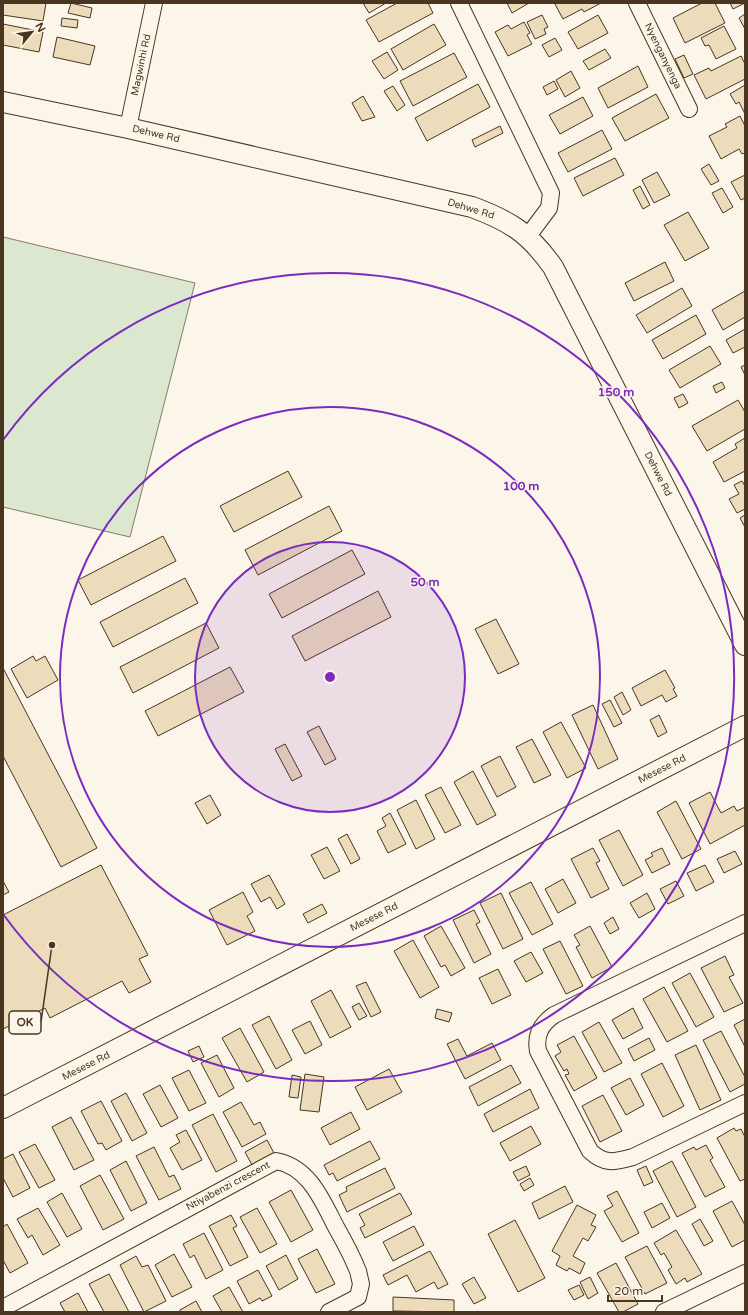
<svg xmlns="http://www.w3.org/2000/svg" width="748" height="1315" font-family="'Varela Round',sans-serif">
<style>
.green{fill:#dce7d0;stroke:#887966}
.building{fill:#ecdcbc;stroke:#4a3520}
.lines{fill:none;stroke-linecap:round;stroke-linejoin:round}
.minor-casing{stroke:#4a3520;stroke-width:18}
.tertiary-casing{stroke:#4a3520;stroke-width:22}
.minor{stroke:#fbf6e9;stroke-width:16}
.tertiary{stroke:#fbf6e9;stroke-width:20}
.ring{fill:none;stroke:#7b2cbf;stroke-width:2}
.labels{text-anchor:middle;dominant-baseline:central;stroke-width:3;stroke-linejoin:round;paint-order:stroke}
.street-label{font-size:10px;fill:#4a3520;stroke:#fbf6e9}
.centre{fill:#7b2cbf;stroke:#fbf6e9;stroke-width:2}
.ring-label{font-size:12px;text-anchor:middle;font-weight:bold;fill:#7b2cbf;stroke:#fbf6e9;stroke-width:3;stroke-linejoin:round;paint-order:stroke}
.leader{fill:none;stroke:#4a3520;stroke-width:1.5}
.callout-dot{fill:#4a3520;stroke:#fbf6e9;stroke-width:1.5}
.callout{fill:#fbf6e9;stroke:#4a3520;stroke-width:1.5}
.callout-label{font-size:11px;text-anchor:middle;font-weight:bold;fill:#4a3520}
</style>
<rect width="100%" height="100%" fill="#fbf6e9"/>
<!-- green -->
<path class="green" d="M3,237L195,283L130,537L3,507Z"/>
<!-- building -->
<g class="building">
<path d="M3,3H46L43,21L3,15Z"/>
<path d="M71,3L92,8L90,18L68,13Z"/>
<path d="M363,3H386L369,13Z"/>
<path d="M397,3H428L433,13L379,42L366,20Z"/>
<path d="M507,3H529L512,13Z"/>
<path d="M558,3H601L584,12L582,9L563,19L555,4Z"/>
<path d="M702,3H715L725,23L685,43L673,18Z"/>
<path d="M730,3H745L733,9Z"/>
<path d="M745,14V29L739,18Z"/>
<path d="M542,15L548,27L544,29L546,34L535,39L527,22Z"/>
<path d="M598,15L608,33L578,49L568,32Z"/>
<path d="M62,18L78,20L77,28L61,26Z"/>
<path d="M524,22L530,33L527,35L532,44L508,56L495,32L508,25L511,29Z"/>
<path d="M3,24L43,32L39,52L3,45Z"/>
<path d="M434,24L446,45L403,70L391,49Z"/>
<path d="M724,26L736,49L716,59L709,45L705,46L701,38Z"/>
<path d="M57,37L95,46L90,65L53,57Z"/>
<path d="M555,38L562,50L549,57L542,45Z"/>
<path d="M605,49L611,58L589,70L583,61Z"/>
<path d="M387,52L398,70L384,79L372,61Z"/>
<path d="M454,53L467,77L413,106L400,81Z"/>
<path d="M684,55L693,74L684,78L675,59Z"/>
<path d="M741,56L745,64V79L706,99L694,75L709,68L711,71Z"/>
<path d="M638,66L648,87L608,108L598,88Z"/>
<path d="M571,71L580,88L565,97L556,80Z"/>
<path d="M554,81L558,89L547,95L543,87Z"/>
<path d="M478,84L490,107L427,141L415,118Z"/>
<path d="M745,85V114L739,102L736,104L730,94Z"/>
<path d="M393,86L405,105L397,111L384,91Z"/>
<path d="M656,94L669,118L625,141L612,118Z"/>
<path d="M363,96L375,117L362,121L352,103Z"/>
<path d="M583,97L593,116L560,134L549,115Z"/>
<path d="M740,116L745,126V153L742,154L739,149L721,159L709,136L727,127L725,124Z"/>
<path d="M500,126L503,133L475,147L472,140Z"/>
<path d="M602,130L612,149L568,172L558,153Z"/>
<path d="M615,158L624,175L583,196L574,178Z"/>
<path d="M709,164L719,181L711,185L701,169Z"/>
<path d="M657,172L670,195L654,203L642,180Z"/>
<path d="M745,175V198L741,200L731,182Z"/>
<path d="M640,186L650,205L643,209L633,190Z"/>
<path d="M722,188L733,207L723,213L712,193Z"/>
<path d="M688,212L709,248L685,261L664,225Z"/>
<path d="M665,262L674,281L634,301L625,283Z"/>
<path d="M682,288L692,306L647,333L636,315Z"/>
<path d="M745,291V317L723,330L712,310Z"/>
<path d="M696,315L706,334L663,359L652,340Z"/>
<path d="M745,329V347L733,353L726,340Z"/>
<path d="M710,346L721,364L680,388L669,370Z"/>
<path d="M745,365V375L741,367Z"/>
<path d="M722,382L725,388L716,393L713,386Z"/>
<path d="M683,394L688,403L679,408L674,398Z"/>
<path d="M738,400L745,412V429L707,451L692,426Z"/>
<path d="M745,438V471L724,482L713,462L737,448L735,444Z"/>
<path d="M288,471L302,497L234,532L220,506Z"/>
<path d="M742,481L745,486V509L737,513L729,499L739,494L734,485Z"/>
<path d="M329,506L342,531L258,575L245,550Z"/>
<path d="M745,515V527L740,518Z"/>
<path d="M163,536L176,561L91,605L78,580Z"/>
<path d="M352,550L365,574L282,618L269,594Z"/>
<path d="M185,578L198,603L113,647L100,622Z"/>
<path d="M378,591L391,617L305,661L292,636Z"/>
<path d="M496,619L519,664L498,674L475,629Z"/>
<path d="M206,623L219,648L133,693L120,667Z"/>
<path d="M33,656L36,661L45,656L58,680L27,698L11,669Z"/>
<path d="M230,667L244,692L158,736L145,711Z"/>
<path d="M3,668L97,848L61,867L3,756Z"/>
<path d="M665,670L675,688L673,689L677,696L666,702L662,695L641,706L632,688Z"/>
<path d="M622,692L631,710L623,715L614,697Z"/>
<path d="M610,700L622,723L614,727L602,704Z"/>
<path d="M593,705L618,759L598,769L572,715Z"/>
<path d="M659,715L667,732L658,737L650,720Z"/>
<path d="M561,722L586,768L567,778L543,732Z"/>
<path d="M319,726L336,759L325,765L307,732Z"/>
<path d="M532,739L551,775L534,783L516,747Z"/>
<path d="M285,744L302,776L292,781L275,749Z"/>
<path d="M500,756L516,787L497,797L481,766Z"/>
<path d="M473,771L496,815L477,825L454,782Z"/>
<path d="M441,787L461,825L445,833L425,795Z"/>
<path d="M710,792L721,813L734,806L737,811L745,807V825L710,844L689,803Z"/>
<path d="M210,795L221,815L207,824L195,803Z"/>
<path d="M416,800L435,839L416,849L397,810Z"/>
<path d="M676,801L701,849L682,859L657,812Z"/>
<path d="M390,813L406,844L388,853L377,831L386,826L382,818Z"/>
<path d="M619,830L643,875L623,886L599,840Z"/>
<path d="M347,834L360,859L351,864L338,839Z"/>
<path d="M327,847L340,871L324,879L311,855Z"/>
<path d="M593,848L600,861L596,863L609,889L591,898L571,859Z"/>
<path d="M662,848L670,864L652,873L645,860L653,856L651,853Z"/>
<path d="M735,851L742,864L724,873L717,859Z"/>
<path d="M101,865L148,955L139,959L151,982L129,993L122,981L50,1018L45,1008L3,1029V915Z"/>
<path d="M705,865L714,882L696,891L687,873Z"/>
<path d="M269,875L285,904L277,909L270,897L261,902L251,884Z"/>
<path d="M563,879L576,903L558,913L545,889Z"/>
<path d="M3,881L9,892L3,895Z"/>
<path d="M676,881L684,896L668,904L660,889Z"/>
<path d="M531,882L553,924L532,935L509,893Z"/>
<path d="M243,892L253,912L247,916L255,931L227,945L209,910Z"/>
<path d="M501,893L523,939L503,949L480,903Z"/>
<path d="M647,893L655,909L639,918L630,903Z"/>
<path d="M322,904L327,913L308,923L303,914Z"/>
<path d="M474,910L480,922L476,924L491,954L474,963L453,920Z"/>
<path d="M613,917L619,929L610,934L604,923Z"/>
<path d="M441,926L465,968L451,976L445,965L441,967L424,936Z"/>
<path d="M590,926L612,967L592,978L576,947L580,945L574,935Z"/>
<path d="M413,940L439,987L420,998L394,951Z"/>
<path d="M560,941L583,986L566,994L543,949Z"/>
<path d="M531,952L543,973L526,982L514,961Z"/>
<path d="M725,956L734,975L729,977L743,1003L724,1012L701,968Z"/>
<path d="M498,969L511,995L492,1004L479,978Z"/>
<path d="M690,973L714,1017L696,1027L672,983Z"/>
<path d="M366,982L381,1012L371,1017L356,986Z"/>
<path d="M664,987L688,1031L667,1042L643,999Z"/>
<path d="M331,990L351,1027L330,1038L311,1001Z"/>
<path d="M359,1003L367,1016L359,1020L352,1007Z"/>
<path d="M633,1008L643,1028L623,1039L612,1020Z"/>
<path d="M437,1009L452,1013L449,1022L435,1018Z"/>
<path d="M269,1016L292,1060L276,1069L252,1025Z"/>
<path d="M745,1019V1047L734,1025Z"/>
<path d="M310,1021L322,1045L305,1054L292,1030Z"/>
<path d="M599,1022L622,1063L604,1072L582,1032Z"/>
<path d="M240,1028L264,1072L247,1082L222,1038Z"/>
<path d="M721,1031L745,1077V1084L730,1092L703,1040Z"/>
<path d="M574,1036L597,1078L574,1091L565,1075L569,1074L567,1069L564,1071L555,1056L561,1052L557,1045Z"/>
<path d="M649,1038L655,1050L634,1061L628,1049Z"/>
<path d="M458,1039L467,1056L492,1043L501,1060L465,1079L447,1044Z"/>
<path d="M696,1045L721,1100L700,1110L675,1055Z"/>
<path d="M199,1046L204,1057L193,1062L188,1051Z"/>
<path d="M217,1055L234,1088L219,1097L201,1063Z"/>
<path d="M662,1063L684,1106L663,1117L641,1074Z"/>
<path d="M511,1065L521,1083L478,1106L469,1087Z"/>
<path d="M389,1069L402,1092L367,1110L355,1087Z"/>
<path d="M189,1070L206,1103L189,1111L172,1078Z"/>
<path d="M305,1074L324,1077L319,1112L300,1110Z"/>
<path d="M292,1075L301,1077L298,1098L289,1097Z"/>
<path d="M630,1078L644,1105L626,1115L611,1088Z"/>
<path d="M160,1085L178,1118L161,1127L143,1094Z"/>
<path d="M530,1089L539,1108L493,1132L484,1114Z"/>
<path d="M126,1093L147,1133L132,1141L111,1101Z"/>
<path d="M603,1095L622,1131L600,1142L582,1106Z"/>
<path d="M101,1101L122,1141L106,1150L102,1143L98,1144L81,1111Z"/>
<path d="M241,1102L254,1125L260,1122L266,1134L242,1147L223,1112Z"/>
<path d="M351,1112L360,1129L330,1145L321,1128Z"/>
<path d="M213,1114L237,1161L216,1172L192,1125Z"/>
<path d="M71,1117L94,1160L74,1170L52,1127Z"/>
<path d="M531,1126L541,1144L510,1161L500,1143Z"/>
<path d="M734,1128L736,1131L741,1129L745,1137V1179L740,1181L717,1138Z"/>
<path d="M186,1130L202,1160L182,1170L170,1148L180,1142L176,1135Z"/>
<path d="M267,1140L274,1153L252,1165L245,1152Z"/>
<path d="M370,1141L380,1159L337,1181L333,1173L329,1175L324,1165Z"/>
<path d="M35,1144L55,1180L39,1188L19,1152Z"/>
<path d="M706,1145L713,1158L710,1160L725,1187L705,1197L682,1153L694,1147L696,1150Z"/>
<path d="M154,1147L169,1177L174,1175L181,1189L159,1200L136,1156Z"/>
<path d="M13,1154L30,1188L13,1197L3,1178V1159Z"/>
<path d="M126,1161L147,1203L131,1211L110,1170Z"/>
<path d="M672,1161L696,1207L677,1217L653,1171Z"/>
<path d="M526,1166L530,1175L518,1181L513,1172Z"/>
<path d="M646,1166L653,1182L644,1186L637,1170Z"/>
<path d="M385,1168L395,1188L347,1212L339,1195L347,1191L346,1187Z"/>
<path d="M100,1175L124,1219L103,1230L80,1186Z"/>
<path d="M530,1178L534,1185L524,1191L520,1184Z"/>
<path d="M565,1186L573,1202L539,1219L532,1203Z"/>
<path d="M291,1190L313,1230L291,1242L269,1202Z"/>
<path d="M617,1191L639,1233L622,1242L604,1211L613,1206L607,1196Z"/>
<path d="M62,1193L82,1229L67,1237L47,1202Z"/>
<path d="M400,1193L412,1214L365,1238L360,1228L365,1225L359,1214Z"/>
<path d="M732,1201L745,1225V1240L732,1247L713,1211Z"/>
<path d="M662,1203L670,1218L652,1228L644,1212Z"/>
<path d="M577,1205L596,1215L591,1225L596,1227L588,1241L583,1238L573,1256L585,1263L580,1274L569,1268L567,1271L556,1265L560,1256L552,1251Z"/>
<path d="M38,1208L60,1245L43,1255L32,1235L28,1238L17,1219Z"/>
<path d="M257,1208L277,1244L260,1253L240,1217Z"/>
<path d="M231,1215L237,1226L233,1228L248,1257L230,1266L209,1226Z"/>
<path d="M700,1219L713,1241L704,1246L692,1224Z"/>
<path d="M515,1220L545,1278L518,1292L488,1234Z"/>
<path d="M7,1224L28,1263L10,1273L3,1260V1227Z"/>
<path d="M414,1226L424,1245L393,1261L383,1242Z"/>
<path d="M676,1230L702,1274L687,1282L685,1278L676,1284L668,1270L672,1267L664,1253L661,1255L654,1243Z"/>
<path d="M204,1233L223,1270L206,1279L194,1255L190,1258L183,1244Z"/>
<path d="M647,1246L667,1283L645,1294L625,1257Z"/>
<path d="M317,1249L335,1284L316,1293L298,1259Z"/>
<path d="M430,1251L448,1284L438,1289L434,1282L416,1292L407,1275L388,1285L383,1275Z"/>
<path d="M174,1254L192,1287L172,1297L155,1265Z"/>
<path d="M286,1255L298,1279L279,1290L266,1266Z"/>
<path d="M136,1256L142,1267L148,1265L166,1301L144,1312L120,1265Z"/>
<path d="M616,1263L638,1304L623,1312H619L597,1273Z"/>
<path d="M258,1270L272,1296L262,1301L260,1298L249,1304L237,1281Z"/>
<path d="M109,1274L129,1312H104L89,1284Z"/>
<path d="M474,1277L486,1298L474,1304L462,1284Z"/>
<path d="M590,1277L598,1293L588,1299L580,1282Z"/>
<path d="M579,1285L584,1295L574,1300L568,1290Z"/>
<path d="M229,1287L243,1312H222L213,1296Z"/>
<path d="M78,1293L88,1312H65L60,1303Z"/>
<path d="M393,1297L454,1300V1312L393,1311Z"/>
<path d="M196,1301L202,1312H180V1310Z"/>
</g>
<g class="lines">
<!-- minor casing -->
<g class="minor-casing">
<g id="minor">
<path d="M459,3L551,193L549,208L528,236"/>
<path d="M637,3L689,109"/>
<path d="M128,128L154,3"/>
<path d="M745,923L554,1015C541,1024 535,1035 538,1051L590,1151C605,1165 614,1162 633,1157L745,1103"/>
<path d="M3,1308L276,1161C309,1167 322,1200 336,1227C344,1241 352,1256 358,1271L361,1284L358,1297L329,1312"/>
<path d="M664,1312L745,1273"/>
</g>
</g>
<!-- tertiary casing -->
<g class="tertiary-casing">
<g id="tertiary">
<path d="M3,102L128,128L472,207C510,221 529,233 553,267L745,645"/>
<path d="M3,1108L745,726"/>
</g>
</g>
<!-- minor -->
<use href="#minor" class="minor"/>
<!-- tertiary -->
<use href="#tertiary" class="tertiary"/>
</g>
<!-- distance rings -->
<circle cx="330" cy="677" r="135" fill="#7b2cbf" fill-opacity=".12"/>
<g class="ring">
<circle cx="330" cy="677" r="135"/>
<circle cx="330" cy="677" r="270"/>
<path d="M3 440A404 404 0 1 1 3 914"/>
</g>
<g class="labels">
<!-- street labels -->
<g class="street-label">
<text transform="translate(663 56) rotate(64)">Nyenganyenga</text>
<text transform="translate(141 65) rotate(-78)">Magwinhi Rd</text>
<text transform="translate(156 134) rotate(13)">Dehwe Rd</text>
<text transform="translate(471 209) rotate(17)">Dehwe Rd</text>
<text transform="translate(658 474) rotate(63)">Dehwe Rd</text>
<text transform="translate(662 769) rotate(-27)">Mesese Rd</text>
<text transform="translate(374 917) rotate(-27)">Mesese Rd</text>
<text transform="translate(86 1066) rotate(-27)">Mesese Rd</text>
<text transform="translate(228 1186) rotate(-28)">Ntiyabenzi crescent</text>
</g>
</g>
<circle cx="330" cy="677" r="6" class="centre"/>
<g class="ring-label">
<text x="616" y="396">150 m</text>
<text x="521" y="490">100 m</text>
<text x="425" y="586">50 m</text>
</g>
<!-- callouts -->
<path class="leader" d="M52 945L41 1022"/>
<circle class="callout-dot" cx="52" cy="945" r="4"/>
<rect class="callout" x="9" y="1011" width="32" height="23" rx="4"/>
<g class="callout-label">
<text x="25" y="1026">OK</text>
</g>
<!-- border -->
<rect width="748" height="1315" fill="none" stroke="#4a3520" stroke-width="8"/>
<!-- north arrow -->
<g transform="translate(32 32) rotate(61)" stroke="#fbf6e9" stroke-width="3" paint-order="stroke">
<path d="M0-3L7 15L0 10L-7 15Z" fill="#4a3520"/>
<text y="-6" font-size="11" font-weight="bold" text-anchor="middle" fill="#4a3520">N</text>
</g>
<!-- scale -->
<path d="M608 1295v6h54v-6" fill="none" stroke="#4a3520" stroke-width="2"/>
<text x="614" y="1295" font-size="12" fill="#4a3520" stroke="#fbf6e9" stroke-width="3" paint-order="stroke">20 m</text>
</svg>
